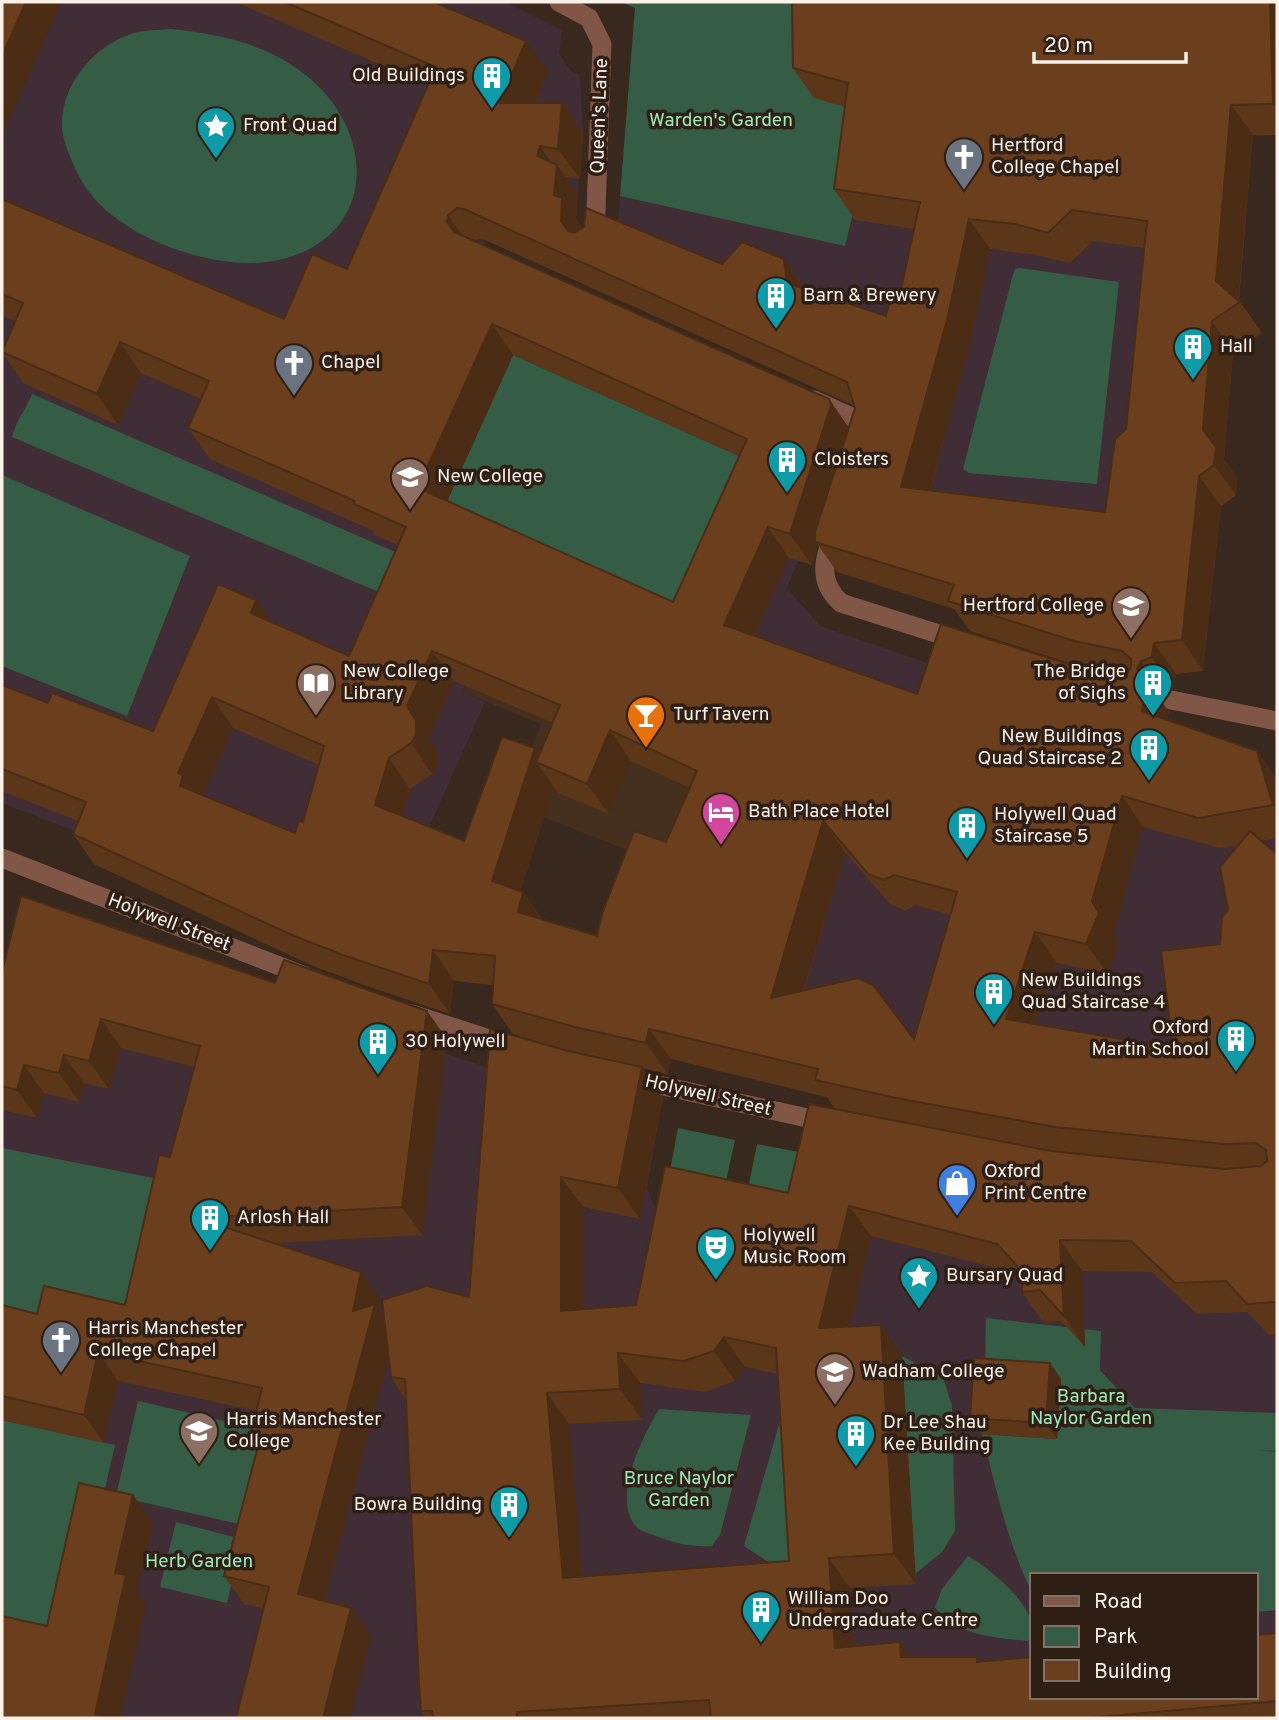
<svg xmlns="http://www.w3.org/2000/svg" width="1279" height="1720" font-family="Overpass,sans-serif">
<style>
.built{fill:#452f1f}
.education{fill:#402d36;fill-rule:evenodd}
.green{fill:#355c45}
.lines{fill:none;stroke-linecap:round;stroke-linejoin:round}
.minor{stroke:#815646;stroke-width:19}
.wall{fill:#5c3619;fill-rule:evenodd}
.shaded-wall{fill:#4b2c14}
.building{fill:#6b3f1d;stroke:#4b2c14;stroke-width:2;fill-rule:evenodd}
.labels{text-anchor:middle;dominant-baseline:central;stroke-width:7;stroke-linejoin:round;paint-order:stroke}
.poi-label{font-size:19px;fill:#fcf1e9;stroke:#2e1e13;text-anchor:start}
.street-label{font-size:19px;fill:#fcf1e9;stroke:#2e1e13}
.park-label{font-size:19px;fill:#99edba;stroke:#2e1e13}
</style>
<rect width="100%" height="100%" fill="#39281d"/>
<!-- built -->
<path class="built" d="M500,597L770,719L655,861L510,804L541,724L463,692Z"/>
<!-- education -->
<g class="education">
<path d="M2,2H506L562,30L559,53L571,71L580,75L583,133L574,241L615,260L635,8L622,2H1277V135L1252,136L1238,311L1251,323L1249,341L1233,352L1224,460L1237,477L1236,495L1221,507L1203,671L1176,674L1163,742L1277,782V972L1183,982L1195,1076L1147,1071L1134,1156L1053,1144L944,1118L921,1121L706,1068L769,913L814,785L862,810L919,829L925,809L1043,842L1089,720L1136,733L1144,668L852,577L892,414L643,308L488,237L475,265L851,434L787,588L820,626L1077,715L1041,815L986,793L923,786L865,790L802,763L796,728L500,598L463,691L485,702L415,859L374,969L164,897L94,864L103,842L2,803Z"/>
<path d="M41,924L658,1122L647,1189L656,1209L1277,1216V1718H2V1077ZM1032,1575H1256V1697H1032Z"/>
</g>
<!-- green -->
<g class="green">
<path d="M621,2H813L848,108L853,213L845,246L620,196L635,8Z"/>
<path d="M171,29C220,34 269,44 308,77C380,136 375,242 274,261C213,272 110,236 80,178C73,164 63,143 62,128C60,85 94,45 134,33C145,30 159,30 171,29Z"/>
<path d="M1020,268L1119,282L1097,484L969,473L963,469L1013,274L1015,269Z"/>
<path d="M513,355L768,469L694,633L439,519Z"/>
<path d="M32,394L425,565L407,604L12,437C16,421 26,409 32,394Z"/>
<path d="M2,475L190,556L127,716L2,666Z"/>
<path d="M678,1128L735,1140L723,1195L670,1170Z"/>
<path d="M757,1144L810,1154L802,1193L746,1199Z"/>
<path d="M2,1148L179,1183L146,1332L2,1329Z"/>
<path d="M986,1318L1101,1331L1100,1370L1135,1408L1277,1413V1451L1257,1450L1277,1452V1610L1256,1612V1575H1032V1592C1007,1543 996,1487 982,1434L1057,1439L1061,1379L985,1374Z"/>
<path d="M902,1356L943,1377L952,1406L955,1531L942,1552L915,1574Z"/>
<path d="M797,1362L810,1575L768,1562L744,1546Z"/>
<path d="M138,1401L264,1430L243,1525L116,1496Z"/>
<path d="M659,1409L751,1415L720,1535L712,1546C691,1547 678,1544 659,1537C651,1534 640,1532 635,1525C612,1497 643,1436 659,1409Z"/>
<path d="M2,1420L115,1445L67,1654L2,1640Z"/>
<path d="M176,1522L234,1537L239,1552L227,1603L160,1587Z"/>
<path d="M968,1556C988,1567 1048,1614 1028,1641C996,1638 954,1635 935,1607L942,1589Z"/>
</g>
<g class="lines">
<!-- minor -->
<g class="minor">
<path d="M559,2L589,18L602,44L595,238"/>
<path d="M814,400L860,421L865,437"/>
<path d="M834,532C824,560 817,581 841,603L961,641"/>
<path d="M1171,700L1277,721"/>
<path d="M2,858L305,976"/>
<path d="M412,1014L514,1047"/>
<path d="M627,1078L830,1123"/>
</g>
</g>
<!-- wall -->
<g class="wall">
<path d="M235,2H434L548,72L535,103H562L583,133L580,179L565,177L578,195L576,218L583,228L722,264L784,259L806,289L886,316L898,303L914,229L855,220L834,189L845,107L814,98L793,68L1277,2V135H1253L1239,300L1262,333L1233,352L1224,459L1237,477L1236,495L1221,506L1203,671L1176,674L1173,688L1162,691L1159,698L1169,712L1167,720L1257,751L1277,780V838L1262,841L1277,854V1334L1269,1335L1247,1312L1197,1314L1152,1272L1082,1271L1085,1347L1061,1321L1043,1322L1022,1292L1023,1279L1019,1274L871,1236L849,1327L902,1356L916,1584L850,1588L854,1646L900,1642L910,1657L980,1662L1277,1633V1718H426L421,1711L405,1399L391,1377L388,1357L324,1601L351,1608L371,1636L244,1604L224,1576L259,1443L251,1432L257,1411L118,1381L104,1443L2,1420V1305L37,1314L125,1305L170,1157L194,1067L121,1048L109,1089L84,1083L79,1102L44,1093L37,1118L2,1110V972L275,983L447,1039L422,1235L275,1243L381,1300L379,1310L384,1318L469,1297L568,1051L584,1055L513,1034L492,1004L493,985L454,981L450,1014L364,985L313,966L94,864L73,834L78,821L2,791V685L48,703L153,731L256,600L272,622L349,656L398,545L375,535L372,530L210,459L188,428L201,399L141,373L118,425L23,383L2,352L15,321L2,315V199L284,319L347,269L428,85ZM478,239L485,240L855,406V408L849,428L829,399L475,241ZM1093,241L1144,248L1126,429L1105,512L930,491L968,351L990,249L1036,255L1070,263ZM513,355L739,456L673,602L447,501ZM818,545L837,572L954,609L970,631L1088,669L1068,664L917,694L754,636L789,558L812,565ZM454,681L553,723L540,755L535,748L464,841L402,816L410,789L432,774L438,766L437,752L429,737ZM233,728L319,765L303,822L295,833L203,795ZM631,761L690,788L666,842L597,936L542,919L523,892L520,891L554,787L558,793L609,814ZM1143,827L1220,848L1238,845L1228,910L1220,944L1173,1048L1036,1024L1057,963L1108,974L1120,944L1114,932ZM845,852L890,904L905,911L915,905L951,915L914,1039L804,991ZM671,1059L827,1097L835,1109L788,1193L636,1305L583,1309V1207L640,1219L663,1098L642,1068L668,1074ZM745,1367L778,1374L789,1561L582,1576L569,1424L642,1420L640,1383L705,1392L735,1381Z"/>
<path d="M1061,1379L1057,1439L982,1434L970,1418Z"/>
</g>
<!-- shaded-wall -->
<g class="shaded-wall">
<path d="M26,2H61L2,135V56Z"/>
<path d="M1270,2H1277V110L1273,104Z"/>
<path d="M526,41L548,72L521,134L500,103Z"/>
<path d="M562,103L583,133L580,179L558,149Z"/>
<path d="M1231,105L1253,135L1238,303L1216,281Z"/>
<path d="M540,146L556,170L557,165L578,195L576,218L584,229L583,251L561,221L554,195L537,156Z"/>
<path d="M448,215L469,245L468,253L447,222Z"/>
<path d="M969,219L990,249L968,351L922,518L901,487Z"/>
<path d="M784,259L806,290L787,283Z"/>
<path d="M1212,321L1233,352L1224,459L1237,477L1236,495L1214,465L1203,430Z"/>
<path d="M492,324L513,355L439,519L418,488Z"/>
<path d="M120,342L141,373L118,425L97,394Z"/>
<path d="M829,399L850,430L815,542L818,545L812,565L790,534Z"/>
<path d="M1199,476L1221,506L1203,671L1182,640Z"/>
<path d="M768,527L789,558L745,656L724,625Z"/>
<path d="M256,600L278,631L251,613Z"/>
<path d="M1154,643L1176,674L1173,688L1152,657Z"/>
<path d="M432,651L454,681L429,737L437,752L438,766L432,774L411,743L407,706Z"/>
<path d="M1141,661L1162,691L1159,698L1169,712L1163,742L1142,711L1141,678L1137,668Z"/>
<path d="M212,697L233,728L201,800L180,786L178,773Z"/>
<path d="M610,730L631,761L609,814L587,784Z"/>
<path d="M535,748L548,767L536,762L554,787L514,912L492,881Z"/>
<path d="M1257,751L1277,780V811L1273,805Z"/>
<path d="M389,758L410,789L396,835L375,805Z"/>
<path d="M1122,796L1143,827L1114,932L1120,944L1108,974L1086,944L1092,901Z"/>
<path d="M823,821L845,852L792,1029L771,998Z"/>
<path d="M523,892L545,923L518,912Z"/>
<path d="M1035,932L1057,963L1027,1050L1006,1019Z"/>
<path d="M433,950L454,981L450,1014L429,984Z"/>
<path d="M427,1011L447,1039L422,1235L402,1207Z"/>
<path d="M101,1019L121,1048L109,1089L89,1061Z"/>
<path d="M649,1029L671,1059L668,1074L646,1043Z"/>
<path d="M64,1055L84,1083L79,1102L59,1073Z"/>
<path d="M24,1065L44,1093L37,1118L17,1090Z"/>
<path d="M642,1067L663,1098L640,1219L618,1188Z"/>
<path d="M561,1177L583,1207V1341L561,1311Z"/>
<path d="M849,1206L871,1236L841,1359L819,1328Z"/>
<path d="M1060,1240L1082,1271L1085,1347L1064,1316Z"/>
<path d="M361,1272L381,1300L379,1310L395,1333L318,1623L298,1594Z"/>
<path d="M881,1325L902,1356L916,1584L894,1554Z"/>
<path d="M724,1337L745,1367L735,1381L714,1351Z"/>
<path d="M98,1352L118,1381L104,1443L84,1415Z"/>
<path d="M618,1353L640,1383L642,1420L620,1389Z"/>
<path d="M1050,1363L1061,1379L1057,1439L1046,1423Z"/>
<path d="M547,1393L569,1424L585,1608L563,1578Z"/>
<path d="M133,1495L153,1523L137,1591L146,1604L120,1718H98L95,1714L115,1573Z"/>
<path d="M829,1558L850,1588L857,1679L835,1648Z"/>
<path d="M351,1608L371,1636L350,1718H323Z"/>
<path d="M900,1642L921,1673L901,1657Z"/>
</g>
<!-- building -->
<g class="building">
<path d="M2,2H26L2,56Z"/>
<path d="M285,2H434L526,41L500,103H562L558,149L540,146L537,156L557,165L554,195L562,198L561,221L568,231L574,233L584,227L586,208L722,264L742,242L784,259L787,283L886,316L890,301L898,303L920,202L834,189L848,83L793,68L792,2H1270L1273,104L1231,105L1216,281L1240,302L1212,321L1203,430L1216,447L1214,465L1199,476L1182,640L1154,643L1152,657L1141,661L1137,668L1141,678L1147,681L1142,711L1257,751L1273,805L1198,818L1122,796L1092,901L1099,913L1086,944L1035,932L1006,1019L1173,1048L1161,951L1220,944L1222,917L1228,910L1220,867L1250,831L1277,854V1302L1247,1304L1226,1281L1175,1283L1131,1241L1060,1240L1064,1316L1040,1290L1022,1292L1023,1272L997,1244L849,1206L819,1328L881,1325L894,1554L829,1558L835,1648L900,1642L901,1657H977V1662L1032,1657V1697H1256V1635L1277,1633V1701L1089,1718H711L709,1700L517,1712V1718H433L432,1711H421L419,1686L405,1379L391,1377L382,1300L427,1286L469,1297L490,1029L568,1051L642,1067L618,1188L561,1177V1311L636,1305L665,1166L788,1193L809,1104L1051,1151L1224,1169L1261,1166L1267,1161L1266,1150L1256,1143L1225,1144L1055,1127L896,1098L815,1080L818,1069L649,1029L646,1043L575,1027L492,1004L495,956L433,950L429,984L343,955L292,935L73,834L86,802L2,769V685L48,703L52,693L153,731L218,584L256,600L251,613L349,656L406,527L354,504L355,501L188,428L209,381L120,342L97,394L2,352L23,303L2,294V199L284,319L312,254L347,269L436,67ZM457,208L464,209L847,382L855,408L815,532V542L954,585L948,601L1074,641L1122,651L1131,659V667L1128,672L1118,675L1068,664L941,624L917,694L724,625L768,527L790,534L831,405L829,399L454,232L447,222L448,215ZM1072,210L1147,221L1126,429L1115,439L1105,512L901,487L947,320L969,219L1015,224L1048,233ZM492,324L747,439L673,602L418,488ZM432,651L560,705L536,762L587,784L610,730L697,771L666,842L634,831L602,914L597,936L518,912L523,892L492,881L535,748L502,737L464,841L375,805L389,758L411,743L416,735V721L407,706ZM212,697L324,746L303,822L299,820L295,833L180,786L183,775L178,773ZM823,821L868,874L884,880L894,875L957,892L914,1039L873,985L858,978L771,998ZM724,1337L776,1348L789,1561L563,1578L547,1393L620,1389L618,1353L684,1361L714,1351Z"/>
<path d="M21,896L275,983L284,960L427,1011L402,1207L197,1218L361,1272L353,1311L375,1304L298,1594L351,1608L323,1718H236L269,1587L224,1576L261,1435L251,1432L262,1388L98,1352L84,1415L2,1396V1305L37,1314L44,1286L125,1305L159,1155L170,1157L200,1046L101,1019L89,1061L64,1055L59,1073L24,1065L17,1090L2,1086V972Z"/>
<path d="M974,1358L1050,1363L1046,1423L970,1418Z"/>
<path d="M79,1483L133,1495L115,1573L126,1575L95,1714L110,1718H2V1616L47,1626Z"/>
</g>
<!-- icons -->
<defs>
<g id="building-pin" transform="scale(2.0125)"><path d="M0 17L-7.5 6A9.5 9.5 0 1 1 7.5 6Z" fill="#0f9aa8" stroke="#2e1e13"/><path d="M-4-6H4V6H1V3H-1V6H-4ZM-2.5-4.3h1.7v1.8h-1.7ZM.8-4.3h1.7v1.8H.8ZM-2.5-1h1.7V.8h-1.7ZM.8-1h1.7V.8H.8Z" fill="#fff"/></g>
<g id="sight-pin" transform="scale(2.0125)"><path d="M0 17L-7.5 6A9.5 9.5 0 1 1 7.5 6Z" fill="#0f9aa8" stroke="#2e1e13"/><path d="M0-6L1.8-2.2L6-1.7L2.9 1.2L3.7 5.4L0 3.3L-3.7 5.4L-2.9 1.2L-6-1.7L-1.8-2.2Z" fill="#fff"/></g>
<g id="church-pin" transform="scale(2.0125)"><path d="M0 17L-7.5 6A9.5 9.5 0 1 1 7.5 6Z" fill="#6b7280" stroke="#2e1e13"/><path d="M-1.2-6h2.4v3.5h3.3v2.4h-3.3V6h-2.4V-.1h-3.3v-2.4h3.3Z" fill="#fff"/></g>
<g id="university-pin" transform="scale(2.0125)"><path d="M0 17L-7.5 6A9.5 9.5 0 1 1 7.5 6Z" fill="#8d6e63" stroke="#2e1e13"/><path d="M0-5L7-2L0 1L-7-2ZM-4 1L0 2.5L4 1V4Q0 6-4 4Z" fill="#fff"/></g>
<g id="library-pin" transform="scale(2.0125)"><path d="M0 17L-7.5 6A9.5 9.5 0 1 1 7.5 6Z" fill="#8d6e63" stroke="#2e1e13"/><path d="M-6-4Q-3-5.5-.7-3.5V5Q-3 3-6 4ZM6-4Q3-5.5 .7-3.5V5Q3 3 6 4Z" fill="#fff"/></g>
<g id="bar-pin" transform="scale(2.0125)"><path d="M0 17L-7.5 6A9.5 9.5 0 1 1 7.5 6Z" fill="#e8710a" stroke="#2e1e13"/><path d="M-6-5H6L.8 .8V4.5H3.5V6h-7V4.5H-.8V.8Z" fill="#fff"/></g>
<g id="hotel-pin" transform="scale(2.0125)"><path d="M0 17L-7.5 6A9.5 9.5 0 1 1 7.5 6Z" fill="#d1479c" stroke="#2e1e13"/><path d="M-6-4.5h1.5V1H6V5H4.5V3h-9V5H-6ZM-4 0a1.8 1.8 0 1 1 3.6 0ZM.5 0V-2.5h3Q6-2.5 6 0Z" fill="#fff"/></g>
<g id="shop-pin" transform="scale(2.0125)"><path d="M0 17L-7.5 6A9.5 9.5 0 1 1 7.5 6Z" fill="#3f7fe0" stroke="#2e1e13"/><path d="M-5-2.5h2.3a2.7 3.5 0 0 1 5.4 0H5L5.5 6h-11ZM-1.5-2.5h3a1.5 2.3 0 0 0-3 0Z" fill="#fff"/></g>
<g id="theatre-pin" transform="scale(2.0125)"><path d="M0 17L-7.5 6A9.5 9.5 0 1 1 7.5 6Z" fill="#0f9aa8" stroke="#2e1e13"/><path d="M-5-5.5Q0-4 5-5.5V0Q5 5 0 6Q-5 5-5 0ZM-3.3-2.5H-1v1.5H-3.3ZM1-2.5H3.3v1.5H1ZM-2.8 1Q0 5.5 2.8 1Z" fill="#fff"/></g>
</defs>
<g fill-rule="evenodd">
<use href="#building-pin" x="492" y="76"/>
<use href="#sight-pin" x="216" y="126"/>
<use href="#church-pin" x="964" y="157"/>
<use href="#building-pin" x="776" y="296"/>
<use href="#building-pin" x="1193" y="347"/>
<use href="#church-pin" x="294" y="363"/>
<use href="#building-pin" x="787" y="460"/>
<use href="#university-pin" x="410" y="477"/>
<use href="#university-pin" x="1131" y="606"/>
<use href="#library-pin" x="316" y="683"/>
<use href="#building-pin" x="1153" y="683"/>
<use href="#bar-pin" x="646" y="715"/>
<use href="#building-pin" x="1149" y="748"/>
<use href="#hotel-pin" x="721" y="812"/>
<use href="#building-pin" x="967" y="826"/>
<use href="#building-pin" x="994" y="992"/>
<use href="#building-pin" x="1236" y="1039"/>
<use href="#building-pin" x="378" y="1042"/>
<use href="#shop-pin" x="957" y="1183"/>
<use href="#building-pin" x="210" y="1218"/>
<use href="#theatre-pin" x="716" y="1247"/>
<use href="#sight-pin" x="919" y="1276"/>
<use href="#church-pin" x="61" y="1340"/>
<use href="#university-pin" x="835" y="1372"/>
<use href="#university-pin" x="199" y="1431"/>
<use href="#building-pin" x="856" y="1434"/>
<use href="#building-pin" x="509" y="1505"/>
<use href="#building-pin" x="761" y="1610"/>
</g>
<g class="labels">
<!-- poi labels -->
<g class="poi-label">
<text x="465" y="76" text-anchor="end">Old Buildings</text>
<text x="243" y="126">Front Quad</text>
<text x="991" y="146">Hertford<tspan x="991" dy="22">College Chapel</tspan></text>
<text x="803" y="296">Barn &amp; Brewery</text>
<text x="1220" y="347">Hall</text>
<text x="321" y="363">Chapel</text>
<text x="814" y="460">Cloisters</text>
<text x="437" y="477">New College</text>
<text x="1104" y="606" text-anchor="end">Hertford College</text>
<text x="343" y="672">New College<tspan x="343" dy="22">Library</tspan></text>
<text x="1126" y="672" text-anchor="end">The Bridge<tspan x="1126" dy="22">of Sighs</tspan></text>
<text x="673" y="715">Turf Tavern</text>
<text x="1122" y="737" text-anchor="end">New Buildings<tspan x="1122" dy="22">Quad Staircase 2</tspan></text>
<text x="748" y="812">Bath Place Hotel</text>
<text x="994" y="815">Holywell Quad<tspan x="994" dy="22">Staircase 5</tspan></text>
<text x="1021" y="981">New Buildings<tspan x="1021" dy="22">Quad Staircase 4</tspan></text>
<text x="1209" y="1028" text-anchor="end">Oxford<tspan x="1209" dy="22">Martin School</tspan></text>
<text x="405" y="1042">30 Holywell</text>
<text x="984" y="1172">Oxford<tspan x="984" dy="22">Print Centre</tspan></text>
<text x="237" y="1218">Arlosh Hall</text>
<text x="743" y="1236">Holywell<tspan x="743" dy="22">Music Room</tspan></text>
<text x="946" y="1276">Bursary Quad</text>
<text x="88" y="1329">Harris Manchester<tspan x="88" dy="22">College Chapel</tspan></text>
<text x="862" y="1372">Wadham College</text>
<text x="226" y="1420">Harris Manchester<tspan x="226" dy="22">College</tspan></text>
<text x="883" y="1423">Dr Lee Shau<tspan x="883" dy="22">Kee Building</tspan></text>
<text x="482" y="1505" text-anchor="end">Bowra Building</text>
<text x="788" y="1599">William Doo<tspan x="788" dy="22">Undergraduate Centre</tspan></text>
</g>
<!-- street labels -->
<g class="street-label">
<text transform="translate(600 116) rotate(-88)">Queen's Lane</text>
<text transform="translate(169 923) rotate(21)">Holywell Street</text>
<text transform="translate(708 1096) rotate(13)">Holywell Street</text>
</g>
<!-- park labels -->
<g class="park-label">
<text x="721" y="121">Warden's Garden</text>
<text x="1091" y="1397">Barbara<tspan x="1091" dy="22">Naylor Garden</tspan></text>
<text x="679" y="1479">Bruce Naylor<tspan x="679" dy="22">Garden</tspan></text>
<text x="199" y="1562">Herb Garden</text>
</g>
</g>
<!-- border -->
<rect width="1279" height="1720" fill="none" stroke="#fcf1e9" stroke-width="7"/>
<!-- legend -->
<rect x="1030" y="1573" width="228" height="126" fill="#2e1e13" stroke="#807269" stroke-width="2"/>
<rect x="1044" y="1596" width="35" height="10" fill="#815646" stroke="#807269" stroke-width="2"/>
<text x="1094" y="1608" font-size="21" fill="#fcf1e9">Road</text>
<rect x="1044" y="1626" width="35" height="21" fill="#355c45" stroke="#807269" stroke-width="2"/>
<text x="1094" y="1643" font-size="21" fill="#fcf1e9">Park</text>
<rect x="1044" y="1660" width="35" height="21" fill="#6b3f1d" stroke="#807269" stroke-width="2"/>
<text x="1094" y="1678" font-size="21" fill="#fcf1e9">Building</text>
<!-- scale -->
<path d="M1034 52v10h152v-10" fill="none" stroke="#fcf1e9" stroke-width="3.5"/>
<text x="1044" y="52" font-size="21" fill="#fcf1e9" stroke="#2e1e13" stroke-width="5" paint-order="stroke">20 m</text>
</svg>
